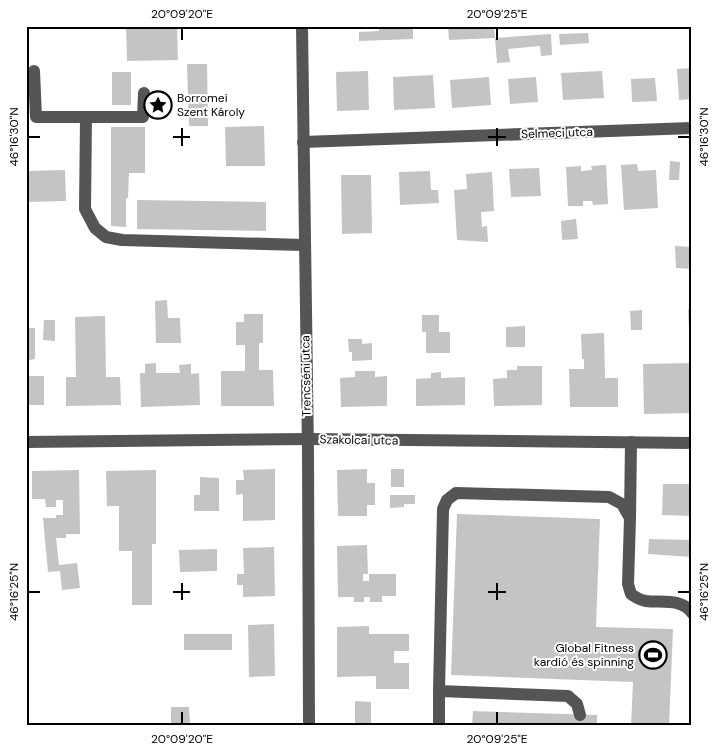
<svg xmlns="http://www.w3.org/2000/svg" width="718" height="752" font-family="'DM Sans',sans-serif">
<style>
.building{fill:#c4c4c4}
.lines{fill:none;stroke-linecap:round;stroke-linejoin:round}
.minor{stroke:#555;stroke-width:12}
.ticks{fill:none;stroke:#000;stroke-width:2}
.labels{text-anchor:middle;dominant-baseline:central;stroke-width:4;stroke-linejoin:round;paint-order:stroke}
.poi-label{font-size:12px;fill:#000;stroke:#fff;text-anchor:start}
.street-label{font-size:12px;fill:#000;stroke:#fff}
.neatline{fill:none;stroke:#000;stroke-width:2}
.ticks-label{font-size:12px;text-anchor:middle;fill:#000}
</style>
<rect width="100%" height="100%" fill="#fff"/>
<!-- building -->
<g class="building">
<path d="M177,26L178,60L127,61L126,27Z"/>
<path d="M379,26H413V39L359,41V32L379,31Z"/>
<path d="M466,26H494L495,38L551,34L552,55L541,56L540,46L508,49L510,62L497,63L495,38L449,40L448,27Z"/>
<path d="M588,33L589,43L560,45L559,34Z"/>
<path d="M187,64H207L208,126H189Z"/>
<path d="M692,68V99L679,100L677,69Z"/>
<path d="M368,71L369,110L337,111L336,72Z"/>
<path d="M602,71L604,98L563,100L561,73Z"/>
<rect x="112" y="72" width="19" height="33"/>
<path d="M433,75L435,108L394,110L393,77Z"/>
<path d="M489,77L491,105L452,108L450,80Z"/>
<path d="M536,77L538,102L510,104L508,79Z"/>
<path d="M655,78L657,101L632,102L631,79Z"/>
<path d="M264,126L265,166H226L225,127Z"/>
<path d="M111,127H145V173H129L128,198H126V227L111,226Z"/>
<path d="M670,161L680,162L679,180H669Z"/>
<path d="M637,164L638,171L656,170L658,208L624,210L621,165Z"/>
<path d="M606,165L608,204L593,205L592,201H583V206H568L566,167L581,166V171L592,170L591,166Z"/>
<path d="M539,168L541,196L511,197L509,169Z"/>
<path d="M65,170L66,201L27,202L26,171Z"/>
<path d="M430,171L431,190H438L439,203L400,205L399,172Z"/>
<path d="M492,172L494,211L481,212L482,227L487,226L488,242L457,240L454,190L467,189L466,174Z"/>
<path d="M341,175H371L372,233L342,234Z"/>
<path d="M137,200L266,202V231L137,229Z"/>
<path d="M576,219L578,239L562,240L561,221Z"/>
<path d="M675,246L692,247V269L676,268Z"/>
<path d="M167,300L168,318H180L181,343H156L155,301Z"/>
<path d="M688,309H692V329H689Z"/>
<path d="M642,310V330H631L630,311Z"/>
<path d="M244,314H263V343H259V370H273L274,406H221V371H245V345H236V322H244Z"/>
<path d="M422,315H439V332H450V353H426V332H422Z"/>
<path d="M105,316L106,377H120L121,405L66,406V377H76L75,317Z"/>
<path d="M44,320H55V341L43,340Z"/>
<path d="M525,326V347H506V327Z"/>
<path d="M26,328H35V359L29,360V376H44V405H26Z"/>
<path d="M604,333L605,378H618V407H570L569,369H584V359H582L581,334Z"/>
<path d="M348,339H362V344L372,343V360L352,361V352H349Z"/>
<path d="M156,363V373H180L179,365L191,364V374L199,373L200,405L141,407L140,373H145V364Z"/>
<path d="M692,363V413L644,414L643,364Z"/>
<path d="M517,366H542V405L494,406L493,379L507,378V370H517Z"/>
<path d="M355,371H375V377L387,376V406L341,407L340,378L355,377Z"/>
<path d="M441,372V378L465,377V405L416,406V379L431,378V373Z"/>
<path d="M275,469V520L243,521V494L236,495V480H244L243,470Z"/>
<path d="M367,469V483H375V505H367V516H338L337,470Z"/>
<rect x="391" y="469" width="13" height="18"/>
<path d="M79,470L80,534H66V538H56L59,565L77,563L80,588L62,590L60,571L48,572L43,518H56V515H63V500H56V507H46L45,499H32V471Z"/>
<path d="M156,470V544H152V605H132V551H119V506H107L106,471Z"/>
<path d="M200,477L219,478V511H194V495H200Z"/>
<path d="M663,484H692V516L662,515Z"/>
<path d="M390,495H415V504H404V507L390,508Z"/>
<path d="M457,514L600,519L596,627L673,629L669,726H631L633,682L451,675Z"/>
<path d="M649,539L692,540V557L648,554Z"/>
<path d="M367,545L368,574H363V581H369V574H396V596H382V602H370V597H364V602H354V597H338L337,546Z"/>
<path d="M274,547L275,596L243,597V585H237V574H244L243,548Z"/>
<path d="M217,549V571L180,572L179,550Z"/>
<path d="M274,624L275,676L249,677L248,625Z"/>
<path d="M369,626V634H409V651H394V663H409V689H376V676L337,677V627Z"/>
<rect x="184" y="634" width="48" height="16"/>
<path d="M355,701L371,702V724L355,723Z"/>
<path d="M171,707H189L190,726H171Z"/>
<path d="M473,711L597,715V726H472Z"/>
</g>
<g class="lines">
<!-- minor -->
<g class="minor">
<path d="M302,26L308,452L309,726"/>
<path d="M34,71L36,117H86"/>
<path d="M144,93L143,117H86L85,209L95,228L106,237L122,240L304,245"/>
<path d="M303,142L692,128"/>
<path d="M26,442L307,439L692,443"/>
<path d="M630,518L631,442"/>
<path d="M439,691L568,696L577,704L580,715"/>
<path d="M439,726V691L443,509L447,500L456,493L609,497L622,504L630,518L628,584L631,594C635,597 640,600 646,601C661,603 682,598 692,613"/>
</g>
</g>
<!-- ticks -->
<path class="ticks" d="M182,28V40M497,28V40M182,128V146M497,128V146M28,137H40M173,137H190M488,137H506M678,137H690M182,583V600M497,583V600M28,592H40M173,592H190M488,592H506M678,592H690M182,712V724M497,712V724"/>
<!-- icons -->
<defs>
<g id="sight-ring" transform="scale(1.4375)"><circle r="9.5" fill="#fff" stroke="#000" stroke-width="1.5"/><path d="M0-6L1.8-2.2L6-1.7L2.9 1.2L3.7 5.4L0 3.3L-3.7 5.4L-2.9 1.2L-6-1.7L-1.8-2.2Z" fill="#000"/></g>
<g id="stadium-ring" transform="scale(1.4375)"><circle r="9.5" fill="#fff" stroke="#000" stroke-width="1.5"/><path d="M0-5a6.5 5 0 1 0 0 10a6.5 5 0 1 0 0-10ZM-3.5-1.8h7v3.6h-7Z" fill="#000"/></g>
</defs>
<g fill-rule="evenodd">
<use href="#sight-ring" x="158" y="105"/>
<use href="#stadium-ring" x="653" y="655"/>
</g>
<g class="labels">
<!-- poi labels -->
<g class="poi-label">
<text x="177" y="98">Borromei<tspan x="177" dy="14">Szent Károly</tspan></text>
<text x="634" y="648" text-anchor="end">Global Fitness<tspan x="634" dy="14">kardió és spinning</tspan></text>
</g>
<!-- street labels -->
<g class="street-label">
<text transform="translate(557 133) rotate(-2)">Selmeci utca</text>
<text transform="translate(306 376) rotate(-91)">Trencséni utca</text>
<text transform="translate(359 440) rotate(1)">Szakolcai utca</text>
</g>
</g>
<!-- border -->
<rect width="718" height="752" fill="none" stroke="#ffffff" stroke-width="55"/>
<rect x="28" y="28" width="662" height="696" class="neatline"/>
<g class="ticks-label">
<text x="182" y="18">20°09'20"E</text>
<text x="497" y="18">20°09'25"E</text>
<text transform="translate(14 137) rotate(-90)" y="4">46°16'30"N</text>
<text transform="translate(704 137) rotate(-90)" y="4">46°16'30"N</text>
<text transform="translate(14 592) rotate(-90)" y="4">46°16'25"N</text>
<text transform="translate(704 592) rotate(-90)" y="4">46°16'25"N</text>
<text x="182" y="743">20°09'20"E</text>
<text x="497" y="743">20°09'25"E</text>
</g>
</svg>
